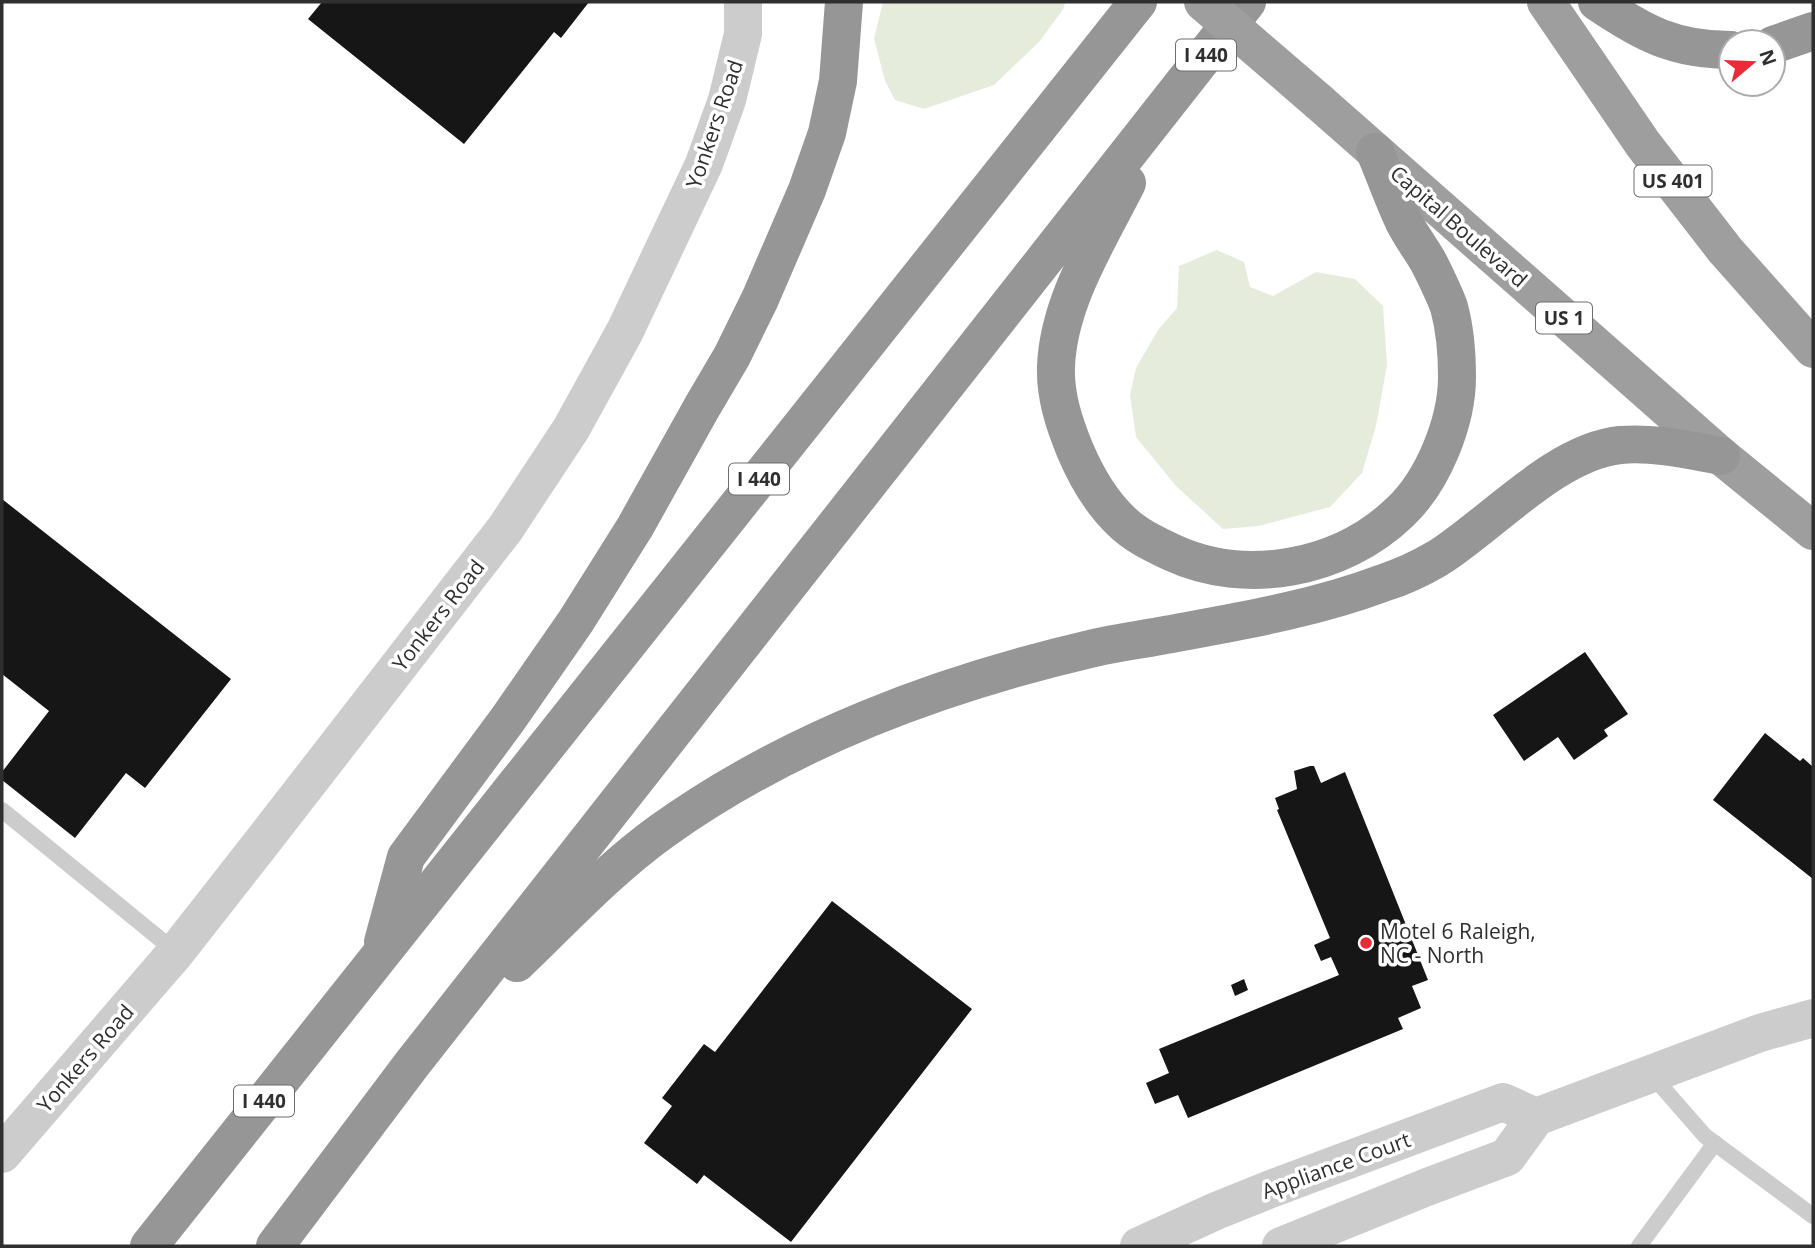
<svg xmlns="http://www.w3.org/2000/svg" width="1815" height="1248" font-family="'Open Sans',sans-serif">
<style>
.green{fill:#e5ecdc}
.building{fill:#161616}
.lines{fill:none;stroke-linecap:round;stroke-linejoin:round}
.service{stroke:#ccc;stroke-width:16}
.tertiary{stroke:#ccc;stroke-width:38}
.trunk{stroke:#9e9e9e;stroke-width:38}
.motorway{stroke:#969696;stroke-width:38}
.trunk-bridge{stroke:#9e9e9e;stroke-width:38}
.poi-dot{fill:#ec2a38;stroke:#fff;stroke-width:2.5}
.labels{text-anchor:middle;dominant-baseline:central;stroke-width:7;stroke-linejoin:round;paint-order:stroke}
.shield{fill:#fff;stroke:#6d6d6d;stroke-width:2}
.shield-label{font-size:19px;font-weight:bold;fill:#2f2f2f}
.street-label{font-size:21px;fill:#2f2f2f;stroke:#fff}
.poi-label{font-size:21px;fill:#2f2f2f;stroke:#fff;text-anchor:start}
</style>
<rect width="100%" height="100%" fill="#fff"/>
<!-- green -->
<g class="green">
<path d="M883,2H1065L1064,8L1039,42L994,85L924,109L895,100L885,81L874,38Z"/>
<path d="M1217,250L1244,262L1250,287L1273,296L1316,272L1355,279L1383,306L1387,365L1376,426L1362,473L1330,507L1259,526L1223,529L1176,486L1136,437L1130,395L1136,368L1158,330L1177,308L1179,266Z"/>
</g>
<!-- building -->
<g class="building">
<path d="M322,2H589L561,38L554,32L464,144L308,19Z"/>
<path d="M2,499L231,679L145,788L126,773L75,838L2,780V772L49,711L2,674Z"/>
<path d="M1585,652L1628,714L1604,730L1608,736L1574,760L1558,737L1524,761L1493,715Z"/>
<path d="M1765,733L1800,761L1803,758L1813,767V879L1713,800Z"/>
<path d="M1310,766H1314L1321,783L1345,772L1428,980L1412,986L1421,1008L1398,1018L1403,1029L1188,1118L1178,1095L1155,1104L1146,1083L1169,1073L1159,1049L1339,975L1331,957L1321,961L1314,945L1330,938L1277,810L1279,809L1275,798L1297,789L1294,771Z"/>
<path d="M832,901L972,1009L791,1242L704,1175L697,1184L644,1143L672,1106L662,1098L704,1044L715,1052Z"/>
<path d="M1244,979L1248,990L1235,996L1231,985Z"/>
</g>
<g class="lines">
<!-- service -->
<g class="service">
<path d="M2,810L176,952"/>
<path d="M1650,1073L1705,1136L1813,1216"/>
<path d="M1639,1246L1715,1143"/>
</g>
<!-- tertiary -->
<g class="tertiary">
<path d="M2,1154L176,952L263,841L505,529L571,429L625,331L704,164L727,100L743,34V2"/>
<path d="M1139,1246L1216,1211L1268,1190L1503,1102L1536,1117"/>
<path d="M1281,1246L1427,1187L1507,1157L1536,1117L1760,1033L1813,1018"/>
</g>
<!-- trunk -->
<g class="trunk">
<path d="M1546,2L1643,144L1725,250L1813,349"/>
<path d="M1319,102L1721,456L1813,531"/>
</g>
<!-- motorway -->
<g class="motorway">
<path d="M1597,2C1643,33 1674,50 1731,50"/>
<path d="M1773,45L1813,31"/>
<path d="M1127,183C1099,239 1058,302 1056,367C1055,396 1064,423 1075,450C1086,476 1100,501 1121,521C1135,535 1154,544 1171,552C1246,587 1341,569 1400,512C1433,481 1457,422 1457,377C1457,355 1455,329 1449,307C1444,293 1436,277 1429,263C1421,249 1411,236 1404,222C1393,199 1385,175 1375,152"/>
<path d="M383,942L406,857L508,719L576,621L635,527L702,407L732,356L760,299L807,190L827,133L838,81L844,2"/>
<path d="M517,963C564,918 609,869 662,831C791,739 940,684 1094,648C1116,643 1138,640 1160,636C1235,622 1311,610 1383,583C1402,577 1421,568 1438,558C1492,524 1555,452 1620,445C1654,442 1688,450 1721,456"/>
<path d="M149,1246L1138,2"/>
<path d="M275,1246L412,1064L1247,2"/>
</g>
<!-- trunk-bridge -->
<path class="trunk-bridge" d="M1203,2L1319,102"/>
</g>
<!-- markers -->
<circle class="poi-dot" cx="1366" cy="943" r="7"/>
<g class="labels">
<!-- shield labels -->
<g class="shield">
<rect x="1176" y="39.5" width="60" height="31" rx="5"/>
<rect x="1634.5" y="165.5" width="77" height="31" rx="5"/>
<rect x="1536" y="302.5" width="56" height="31" rx="5"/>
<rect x="729" y="463.5" width="60" height="31" rx="5"/>
<rect x="234" y="1085.5" width="60" height="31" rx="5"/>
</g>
<g class="shield-label">
<text x="1206" y="55">I 440</text>
<text x="1673" y="181">US 401</text>
<text x="1564" y="318">US 1</text>
<text x="759" y="479">I 440</text>
<text x="264" y="1101">I 440</text>
</g>
<!-- street labels -->
<g class="street-label">
<text transform="translate(714 124) rotate(-71)">Yonkers Road</text>
<text transform="translate(1459 226) rotate(41)">Capital Boulevard</text>
<text transform="translate(438 615) rotate(-52)">Yonkers Road</text>
<text transform="translate(85 1058) rotate(-49)">Yonkers Road</text>
<text transform="translate(1336 1165) rotate(-20)">Appliance Court</text>
</g>
<!-- poi labels -->
<g class="poi-label">
<text x="1380" y="931">Motel 6 Raleigh,<tspan x="1380" dy="24">NC - North</tspan></text>
</g>
</g>
<!-- border -->
<rect width="1815" height="1248" fill="none" stroke="#2f2f2f" stroke-width="7"/>
<!-- north arrow -->
<g transform="translate(1752 63) rotate(71)"><circle r="33" fill="#ffffff" stroke="#acacac" stroke-width="2"/>
<path d="M0-5L12 26L0 18L-12 26Z" fill="#ec2a38"/>
<text y="-10" font-size="19" font-weight="bold" text-anchor="middle" fill="#2f2f2f">N</text>
</g>
</svg>
